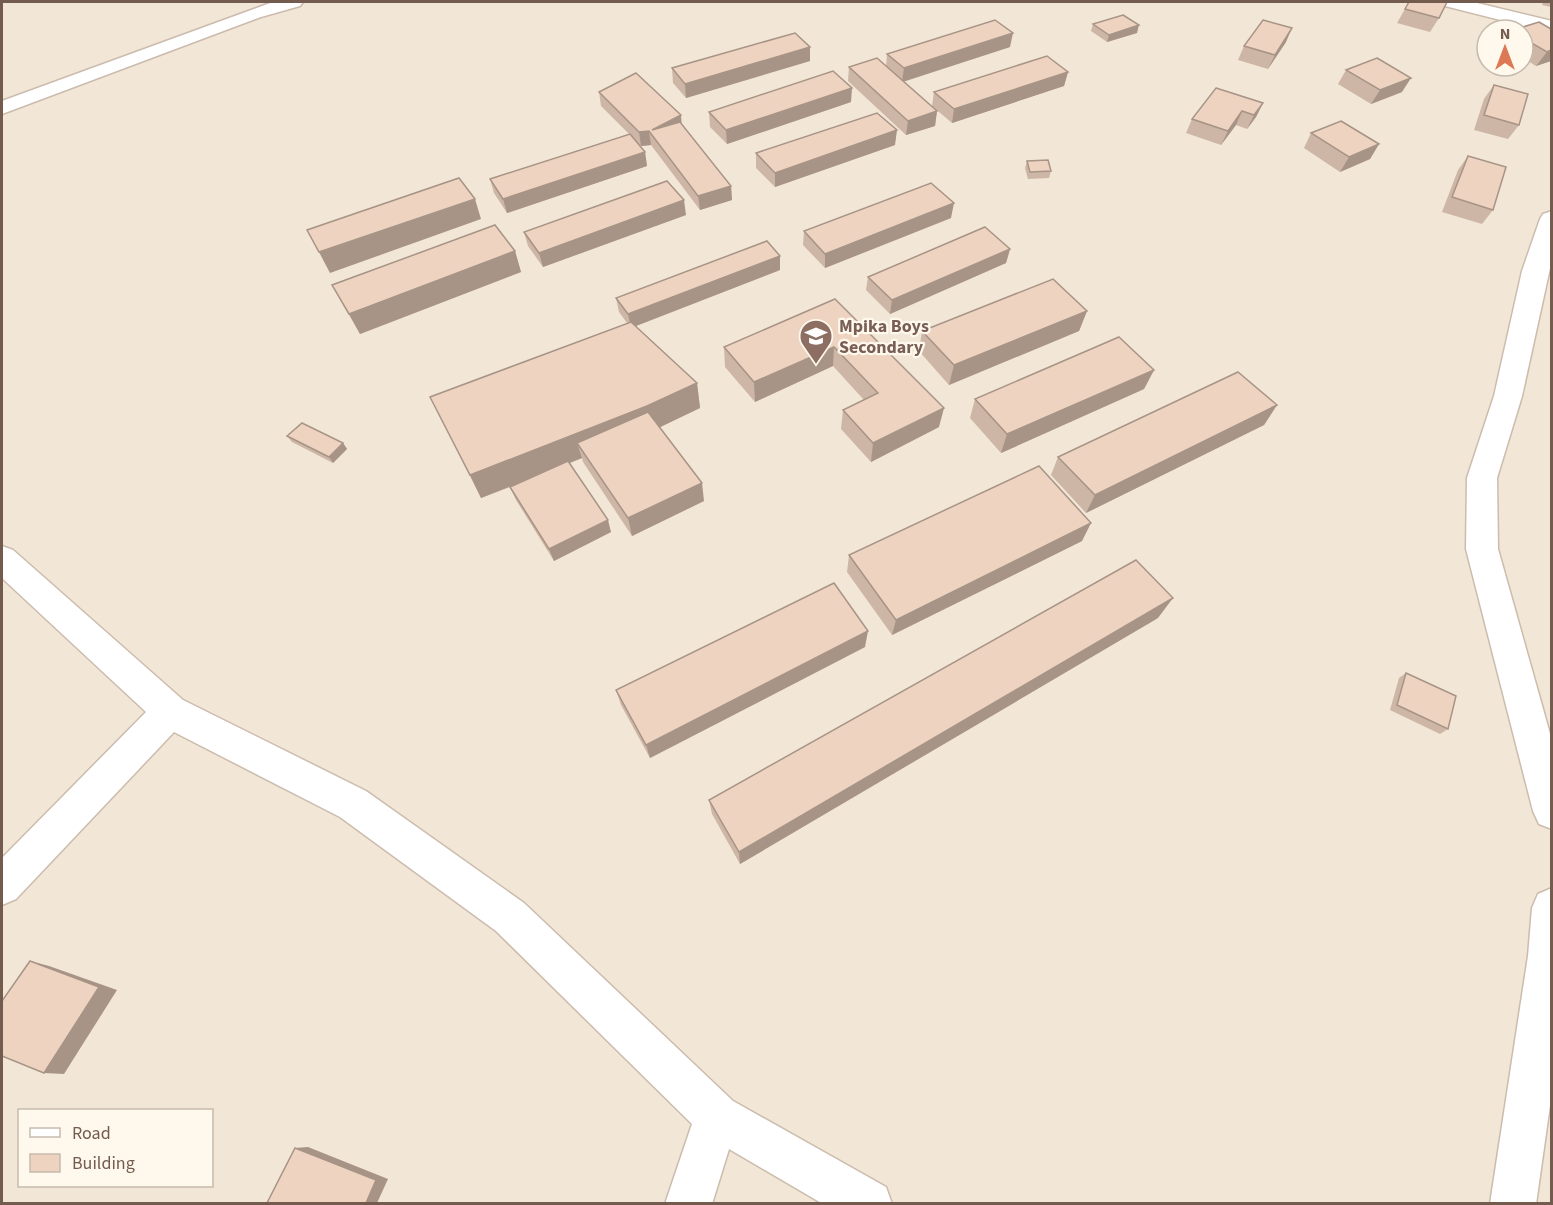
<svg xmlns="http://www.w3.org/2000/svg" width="1553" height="1205" font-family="'Source Sans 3',sans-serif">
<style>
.residential{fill:#f2e6d6;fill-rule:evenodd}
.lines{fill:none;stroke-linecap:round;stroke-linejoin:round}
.minor-casing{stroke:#ccbcae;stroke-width:3}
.minor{fill:#fff;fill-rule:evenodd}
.wall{fill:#cdb6a5}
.shaded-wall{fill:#a79486}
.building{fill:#eed4c0;stroke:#a79486;stroke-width:1.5}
.labels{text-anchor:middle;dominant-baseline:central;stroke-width:4.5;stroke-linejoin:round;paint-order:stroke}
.education-label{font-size:18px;font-weight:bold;fill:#785e54;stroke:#fef8ed;text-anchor:start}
</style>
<rect width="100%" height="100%" fill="#fbf4e7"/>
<!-- residential -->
<path class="residential" d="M2,2H1551V1203H2ZM1487,30H1523V66H1487ZM20,1110H212V1186H20Z"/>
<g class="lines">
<!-- minor casing -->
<g class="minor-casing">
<g id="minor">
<path d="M273,2H303L300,6L261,17L2,114V101Z"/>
<path d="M1443,2H1473L1552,21V33L1445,6Z"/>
<path d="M1552,211V259L1522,396L1497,478L1498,549L1552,741V829L1539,824L1533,811L1466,549L1467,478L1494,396L1522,271L1540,219L1543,214Z"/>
<path d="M2,546L13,550L183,700L366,791L524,903L733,1101L886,1187L892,1204H823L729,1149L712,1204H665L692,1124L496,931L340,817L174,732L16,899L2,905V858L146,712L2,578Z"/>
<path d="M1552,888V1091L1536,1204H1490L1528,956L1532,908L1538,894Z"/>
</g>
</g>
<!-- minor -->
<use href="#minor" class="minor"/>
</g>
<!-- wall -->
<g class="wall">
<path d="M1409,2L1439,18L1430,32L1397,23Z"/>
<path d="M1543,2H1551V7L1542,5Z"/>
<path d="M1093,24L1137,33L1107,42L1091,31Z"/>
<path d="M1551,29V61L1536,66L1523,58V30Z"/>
<path d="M1286,42L1268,69L1238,60L1244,46Z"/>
<path d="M1010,47L903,82L937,111L935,126L906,135L848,81L849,67H886L887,54Z"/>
<path d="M810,61L686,98L673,83L672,68Z"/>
<path d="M1346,70L1402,92L1371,104L1338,84Z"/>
<path d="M1068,72L1064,86L952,123L932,106L934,92Z"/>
<path d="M1494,85L1519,125L1508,139L1474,130L1484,99Z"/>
<path d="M599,92L682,124L731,186L732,200L700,210L651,145L641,146L634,139L645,152L647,166L507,213L494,193L490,179L629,134L601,106Z"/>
<path d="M851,102L727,144L710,127L709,112Z"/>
<path d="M1263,103L1256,117L1247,129L1236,125L1221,145L1186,133L1192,119Z"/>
<path d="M1311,133L1379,144L1370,159L1340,172L1304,148Z"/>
<path d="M895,145L775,187L756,168V153Z"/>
<path d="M1468,156L1493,210L1482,224L1442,212L1458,170Z"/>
<path d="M1027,161L1051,171L1049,178L1028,179L1025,168Z"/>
<path d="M686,215L543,267L528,246L524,232Z"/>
<path d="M951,218L825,268L803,245L804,231Z"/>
<path d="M1010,249L1006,263L890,314L866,290L868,277Z"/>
<path d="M515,251L521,272L360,334L332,285Z"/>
<path d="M780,270L635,326L697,383L700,408L660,427L704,501L632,536L583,462L582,458L570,463L611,532L554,561L516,500L510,487L523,482L481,498L430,397L627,323L619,312L616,298Z"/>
<path d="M835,299L939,427L871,462L841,429L843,410L864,400L833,366L755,402L725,367L724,347Z"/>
<path d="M1087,311L1079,331L949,385L919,351L922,331Z"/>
<path d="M1154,370L1144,389L1001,453L970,418L975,399Z"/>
<path d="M1277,405L1264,425L1086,513L1051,475L1058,457Z"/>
<path d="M287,436L343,443L347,449L333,463L292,442Z"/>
<path d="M1082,541L892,635L847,572L849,555Z"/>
<path d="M1158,618L740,864L712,814L709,800Z"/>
<path d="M865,647L650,758L621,705L616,690Z"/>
<path d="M1406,673L1448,729L1440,734L1390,710L1399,678Z"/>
</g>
<!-- shaded-wall -->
<g class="shaded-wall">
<path d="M1139,25L1137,33L1107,42L1109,35Z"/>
<path d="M1292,28L1286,42L1268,69L1275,55Z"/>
<path d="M1013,33L1010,47L902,82L904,68Z"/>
<path d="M810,47V61L686,98L685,84Z"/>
<path d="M1551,50V61L1536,66L1547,52Z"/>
<path d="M1068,72L1064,86L952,123L954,109Z"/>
<path d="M1411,78L1402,92L1371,104L1380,90Z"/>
<path d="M852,88L851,102L727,144L726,130Z"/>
<path d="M1263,103L1256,117L1247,129L1254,115Z"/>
<path d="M937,111L935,126L906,135L908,121Z"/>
<path d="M1242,111L1236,125L1221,145L1228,131Z"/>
<path d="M681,115L682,129L652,130Z"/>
<path d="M897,130L895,145L775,187V173Z"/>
<path d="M649,131L651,145L641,146L639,132Z"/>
<path d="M1379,144L1370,159L1340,172L1349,157Z"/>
<path d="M645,152L647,166L507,213L503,199Z"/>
<path d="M731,186L732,200L700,210L698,196Z"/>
<path d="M475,199L481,219L330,273L319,252Z"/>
<path d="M684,200L686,215L543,267L539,253Z"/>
<path d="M954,203L951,218L825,268V254Z"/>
<path d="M1010,249L1006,263L890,314L892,300Z"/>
<path d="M515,251L521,272L360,334L349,314Z"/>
<path d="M780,256V270L631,328L628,314Z"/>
<path d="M1087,311L1079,331L949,385L954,365Z"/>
<path d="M834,347L833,366L755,402L754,382Z"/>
<path d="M1154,370L1144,389L1001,453L1007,434Z"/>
<path d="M697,383L700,408L652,431L577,443L582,458L481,498L470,475Z"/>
<path d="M1277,405L1264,425L1086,513L1095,495Z"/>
<path d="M944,408L939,427L871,462L873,443Z"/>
<path d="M343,443L347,449L333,463L329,457Z"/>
<path d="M702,483L704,501L632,536L628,518Z"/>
<path d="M608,520L611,532L554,561L549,549Z"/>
<path d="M1091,523L1082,541L892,635L896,620Z"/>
<path d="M1173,598L1158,618L740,864L739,852Z"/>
<path d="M868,631L865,647L650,758L646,745Z"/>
<path d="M30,961L49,966L117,990L64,1074L44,1073Z"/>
<path d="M308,1147L388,1179L377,1203H366L295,1148Z"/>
</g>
<!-- building -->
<g class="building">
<path d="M1409,2H1447L1439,18L1405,9Z"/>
<path d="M1123,15L1139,25L1109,35L1093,24Z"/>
<path d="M995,20L1013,33L904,68L887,54Z"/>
<path d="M1263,20L1292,28L1275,55L1244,46Z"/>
<path d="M1539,22L1551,29V50L1547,52L1523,38V30H1513Z"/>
<path d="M795,33L810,47L685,84L672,68Z"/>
<path d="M1047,56L1068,72L954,109L934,92Z"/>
<path d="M877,58L937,111L908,121L849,67Z"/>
<path d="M1377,58L1411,78L1380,90L1346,70Z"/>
<path d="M833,71L852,88L726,130L709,112Z"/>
<path d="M636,73L681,115L652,130L680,122L731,186L698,196L649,131L639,132L599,92Z"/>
<path d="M1494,85L1528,94L1519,125L1484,115Z"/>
<path d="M1216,88L1263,103L1254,115L1242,111L1228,131L1192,119Z"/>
<path d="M877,113L897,130L775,173L756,153Z"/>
<path d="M1341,121L1379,144L1349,157L1311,133Z"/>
<path d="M630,134L645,152L503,199L490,179Z"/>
<path d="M1468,156L1506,167L1493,210L1452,197Z"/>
<path d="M1048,160L1051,171L1030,172L1027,161Z"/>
<path d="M459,178L475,199L319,252L307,230Z"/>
<path d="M667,181L684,200L539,253L524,232Z"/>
<path d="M931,183L954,203L825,254L804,231Z"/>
<path d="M495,225L515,251L349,314L332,285Z"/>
<path d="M985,227L1010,249L892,300L868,277Z"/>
<path d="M767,241L780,256L628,314L616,298Z"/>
<path d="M1053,279L1087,311L954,365L922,331Z"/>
<path d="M835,299L944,408L873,443L843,410L878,393L834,347L754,382L724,347Z"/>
<path d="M631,322L697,383L647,406L470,475L430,397Z"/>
<path d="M1119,337L1154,370L1007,434L975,399Z"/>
<path d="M1238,372L1277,405L1095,495L1058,457Z"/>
<path d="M648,412L702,483L628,518L577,443Z"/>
<path d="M302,423L343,443L329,457L287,436Z"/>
<path d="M568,461L608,520L549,549L510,487Z"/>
<path d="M1039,466L1091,523L896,620L849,555Z"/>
<path d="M1136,560L1173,598L739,852L709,800Z"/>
<path d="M834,583L868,631L646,745L616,690Z"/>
<path d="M1406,673L1456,696L1448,729L1397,705Z"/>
<path d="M30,961L99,987L44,1073L2,1056V1001Z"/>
<path d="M295,1148L376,1180L366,1203H267Z"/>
</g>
<!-- icons -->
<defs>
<g id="school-pin" transform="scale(1.725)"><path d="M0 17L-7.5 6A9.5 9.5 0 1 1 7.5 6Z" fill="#8d6e63" stroke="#fef8ed"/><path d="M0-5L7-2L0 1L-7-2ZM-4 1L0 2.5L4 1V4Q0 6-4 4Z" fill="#fff"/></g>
</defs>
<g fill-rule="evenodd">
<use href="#school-pin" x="816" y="336"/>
</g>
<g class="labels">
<!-- education labels -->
<g class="education-label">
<text x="839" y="326">Mpika Boys<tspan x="839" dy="21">Secondary</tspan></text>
</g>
</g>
<!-- border -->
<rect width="1553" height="1205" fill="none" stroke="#735c4d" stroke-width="6"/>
<!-- legend -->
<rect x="18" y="1109" width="195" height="78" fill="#fef8ed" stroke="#c6baad" stroke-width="1.5"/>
<rect x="30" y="1128" width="30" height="9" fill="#ffffff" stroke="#c6baad" stroke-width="1.5"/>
<text x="72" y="1139" font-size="18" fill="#735c4d">Road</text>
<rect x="30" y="1154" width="30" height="18" fill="#eed4c0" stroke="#c6baad" stroke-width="1.5"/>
<text x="72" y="1169" font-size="18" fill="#735c4d">Building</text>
<!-- north arrow -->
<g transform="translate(1505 48)"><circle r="28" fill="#fef8ed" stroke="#c6baad" stroke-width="1.5"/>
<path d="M0-4.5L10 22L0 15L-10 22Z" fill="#dc7854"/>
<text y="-9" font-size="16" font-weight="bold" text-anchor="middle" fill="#735c4d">N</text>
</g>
</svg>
